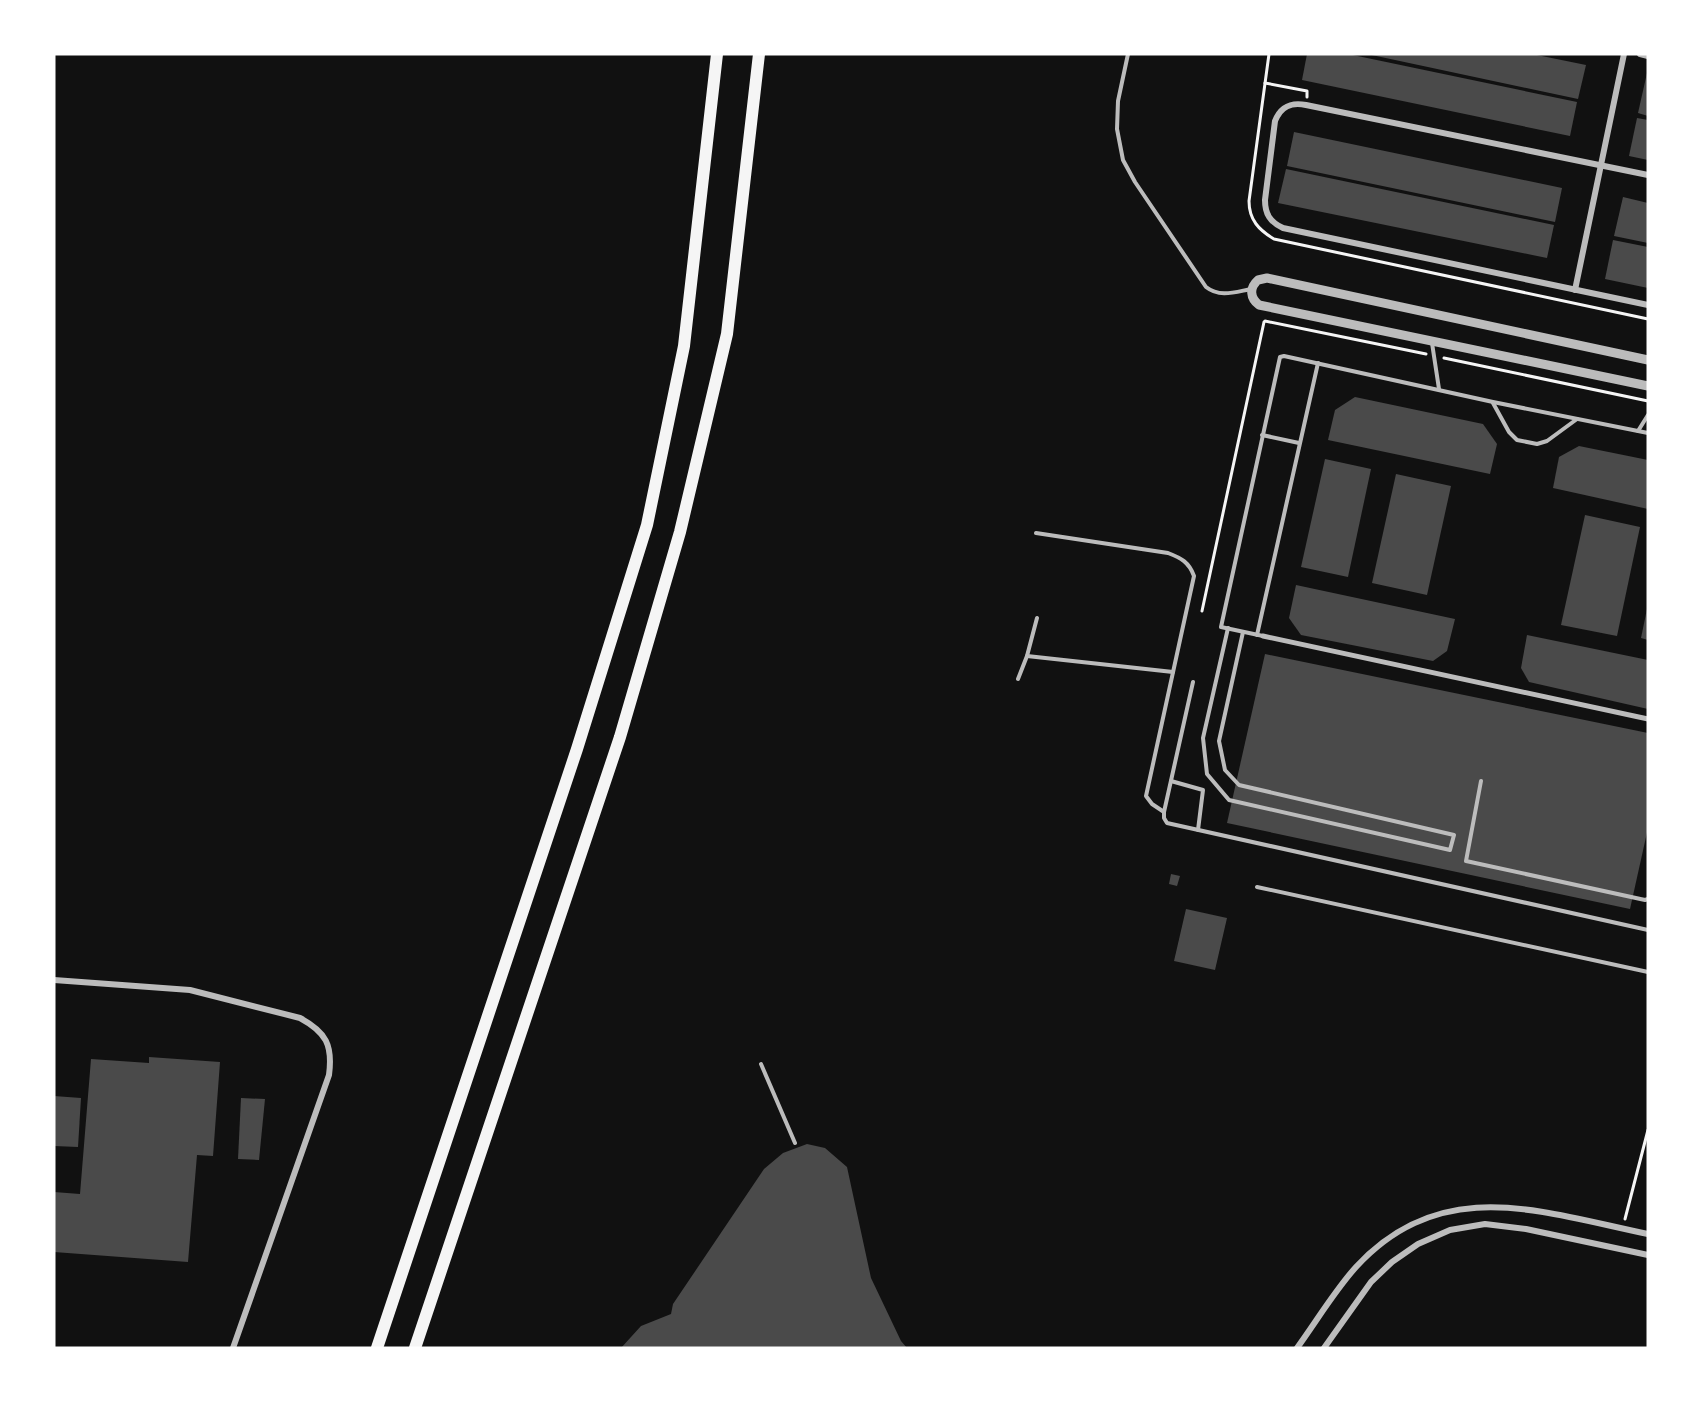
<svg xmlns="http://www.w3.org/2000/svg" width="1702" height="1402" font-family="Montserrat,sans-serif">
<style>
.building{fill:#4a4a4a}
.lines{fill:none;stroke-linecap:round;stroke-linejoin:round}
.path{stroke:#f5f5f5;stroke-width:3}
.service{stroke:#bcbcbc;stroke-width:4}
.pedestrian{stroke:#bcbcbc;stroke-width:5}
.minor{stroke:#bcbcbc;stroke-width:6}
.tertiary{stroke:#bcbcbc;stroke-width:9}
.motorway{stroke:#f5f5f5;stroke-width:12}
</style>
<rect width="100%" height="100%" fill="#111"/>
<!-- building -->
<g class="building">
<path d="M1307,54H1348L1577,102L1570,136L1302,80Z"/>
<path d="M1367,54H1532L1586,65L1578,99Z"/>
<path d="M1647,73H1648V116L1638,113Z"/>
<path d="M1637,118L1648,120V160L1629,156Z"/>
<path d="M1294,132L1562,188L1555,222L1287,166Z"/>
<path d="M1286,169L1554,225L1547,258L1278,203Z"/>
<path d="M1623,197L1648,203V243L1614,236Z"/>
<path d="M1613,240L1648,247V288L1605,279Z"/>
<path d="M1355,397L1483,424L1497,444L1490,474L1328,440L1335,410Z"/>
<path d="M1579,446L1648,460V509L1553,488L1559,457Z"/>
<path d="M1325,459L1371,469L1348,577L1301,567Z"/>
<path d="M1396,474L1451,486L1427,595L1372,583Z"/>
<path d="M1585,515L1640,527L1617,636L1561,625Z"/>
<path d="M1296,585L1455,619L1447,651L1433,661L1301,635L1289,618Z"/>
<path d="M1647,609H1648V640L1641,638Z"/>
<path d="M1527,635L1648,660V709L1529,682L1521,668Z"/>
<path d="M1265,654L1648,733V828L1630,909L1227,823Z"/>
<path d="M1171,874L1180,876L1177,886L1169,884Z"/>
<path d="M1186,909L1227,918L1215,970L1174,961Z"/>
<path d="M149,1057L220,1062L213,1156L197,1155L188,1262L54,1252V1192L80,1194L91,1059L149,1063Z"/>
<path d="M54,1096L81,1098L78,1147L54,1146Z"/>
<path d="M241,1098L265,1099L259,1160L238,1159Z"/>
<path d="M807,1144L825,1148L847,1167L871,1278L901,1341L907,1348H621L641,1326L671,1314L673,1304L764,1169L783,1153Z"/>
</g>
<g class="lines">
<!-- path -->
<g class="path">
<path d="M1269,54L1249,201C1249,220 1259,230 1274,239L1648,319"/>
<path d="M1265,83L1307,91V97"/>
<path d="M1444,358L1648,401"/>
<path d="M1202,611L1264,322L1265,321L1426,354"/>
<path d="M1625,1219L1648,1130"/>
</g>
<!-- service -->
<g class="service">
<path d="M1128,54L1118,101L1117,129L1123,160L1135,182L1206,287C1220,298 1235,292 1251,289"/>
<path d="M1432,343L1439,389"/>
<path d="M1493,403L1509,432L1517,440L1537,444L1547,441L1577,419"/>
<path d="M1638,431L1648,415"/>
<path d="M1262,435L1299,443"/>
<path d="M1036,533L1168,553C1181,558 1189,562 1194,576L1146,796L1152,804L1164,812"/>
<path d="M1228,628L1203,738L1207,774L1229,800L1450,850L1454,835L1239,785L1225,770L1219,741L1243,632"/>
<path d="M1257,635L1318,363"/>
<path d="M1263,636L1221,627L1280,357L1284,356L1493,402L1648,433"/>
<path d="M1027,656L1173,672"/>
<path d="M1018,679L1027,656L1037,618"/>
<path d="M1193,682L1164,812V818L1167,823L1648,930"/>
<path d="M1171,781L1203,790L1198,830"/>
<path d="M1481,781L1466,861L1645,900L1648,899"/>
<path d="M1257,887L1648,972"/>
<path d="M761,1064L795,1143"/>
</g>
<!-- pedestrian -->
<path class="pedestrian" d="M1263,636L1648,719"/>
<!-- minor -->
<g class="minor">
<path d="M1640,54L1648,56"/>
<path d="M1648,175L1306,105C1291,102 1281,106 1275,121L1265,200C1265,214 1270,222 1283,228L1648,305"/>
<path d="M1575,290L1624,54"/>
<path d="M54,980L190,990L300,1018C326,1032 333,1045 329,1075L233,1348"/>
<path d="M1297,1348C1316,1322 1335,1290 1356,1267C1442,1174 1541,1212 1648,1234"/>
<path d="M1324,1348L1371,1282L1392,1262L1418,1244L1450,1230L1485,1224L1526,1229L1648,1255"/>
</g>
<!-- tertiary -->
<path class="tertiary" d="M1648,360L1267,278L1258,280C1249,288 1250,298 1259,305L1648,386"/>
<!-- motorway -->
<g class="motorway">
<path d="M377,1348L577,749L647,525L684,346L717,54"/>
<path d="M415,1348L620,737L680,532L727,334L759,54"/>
</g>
</g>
<!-- border -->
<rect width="1702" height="1402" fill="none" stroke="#ffffff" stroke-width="111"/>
</svg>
